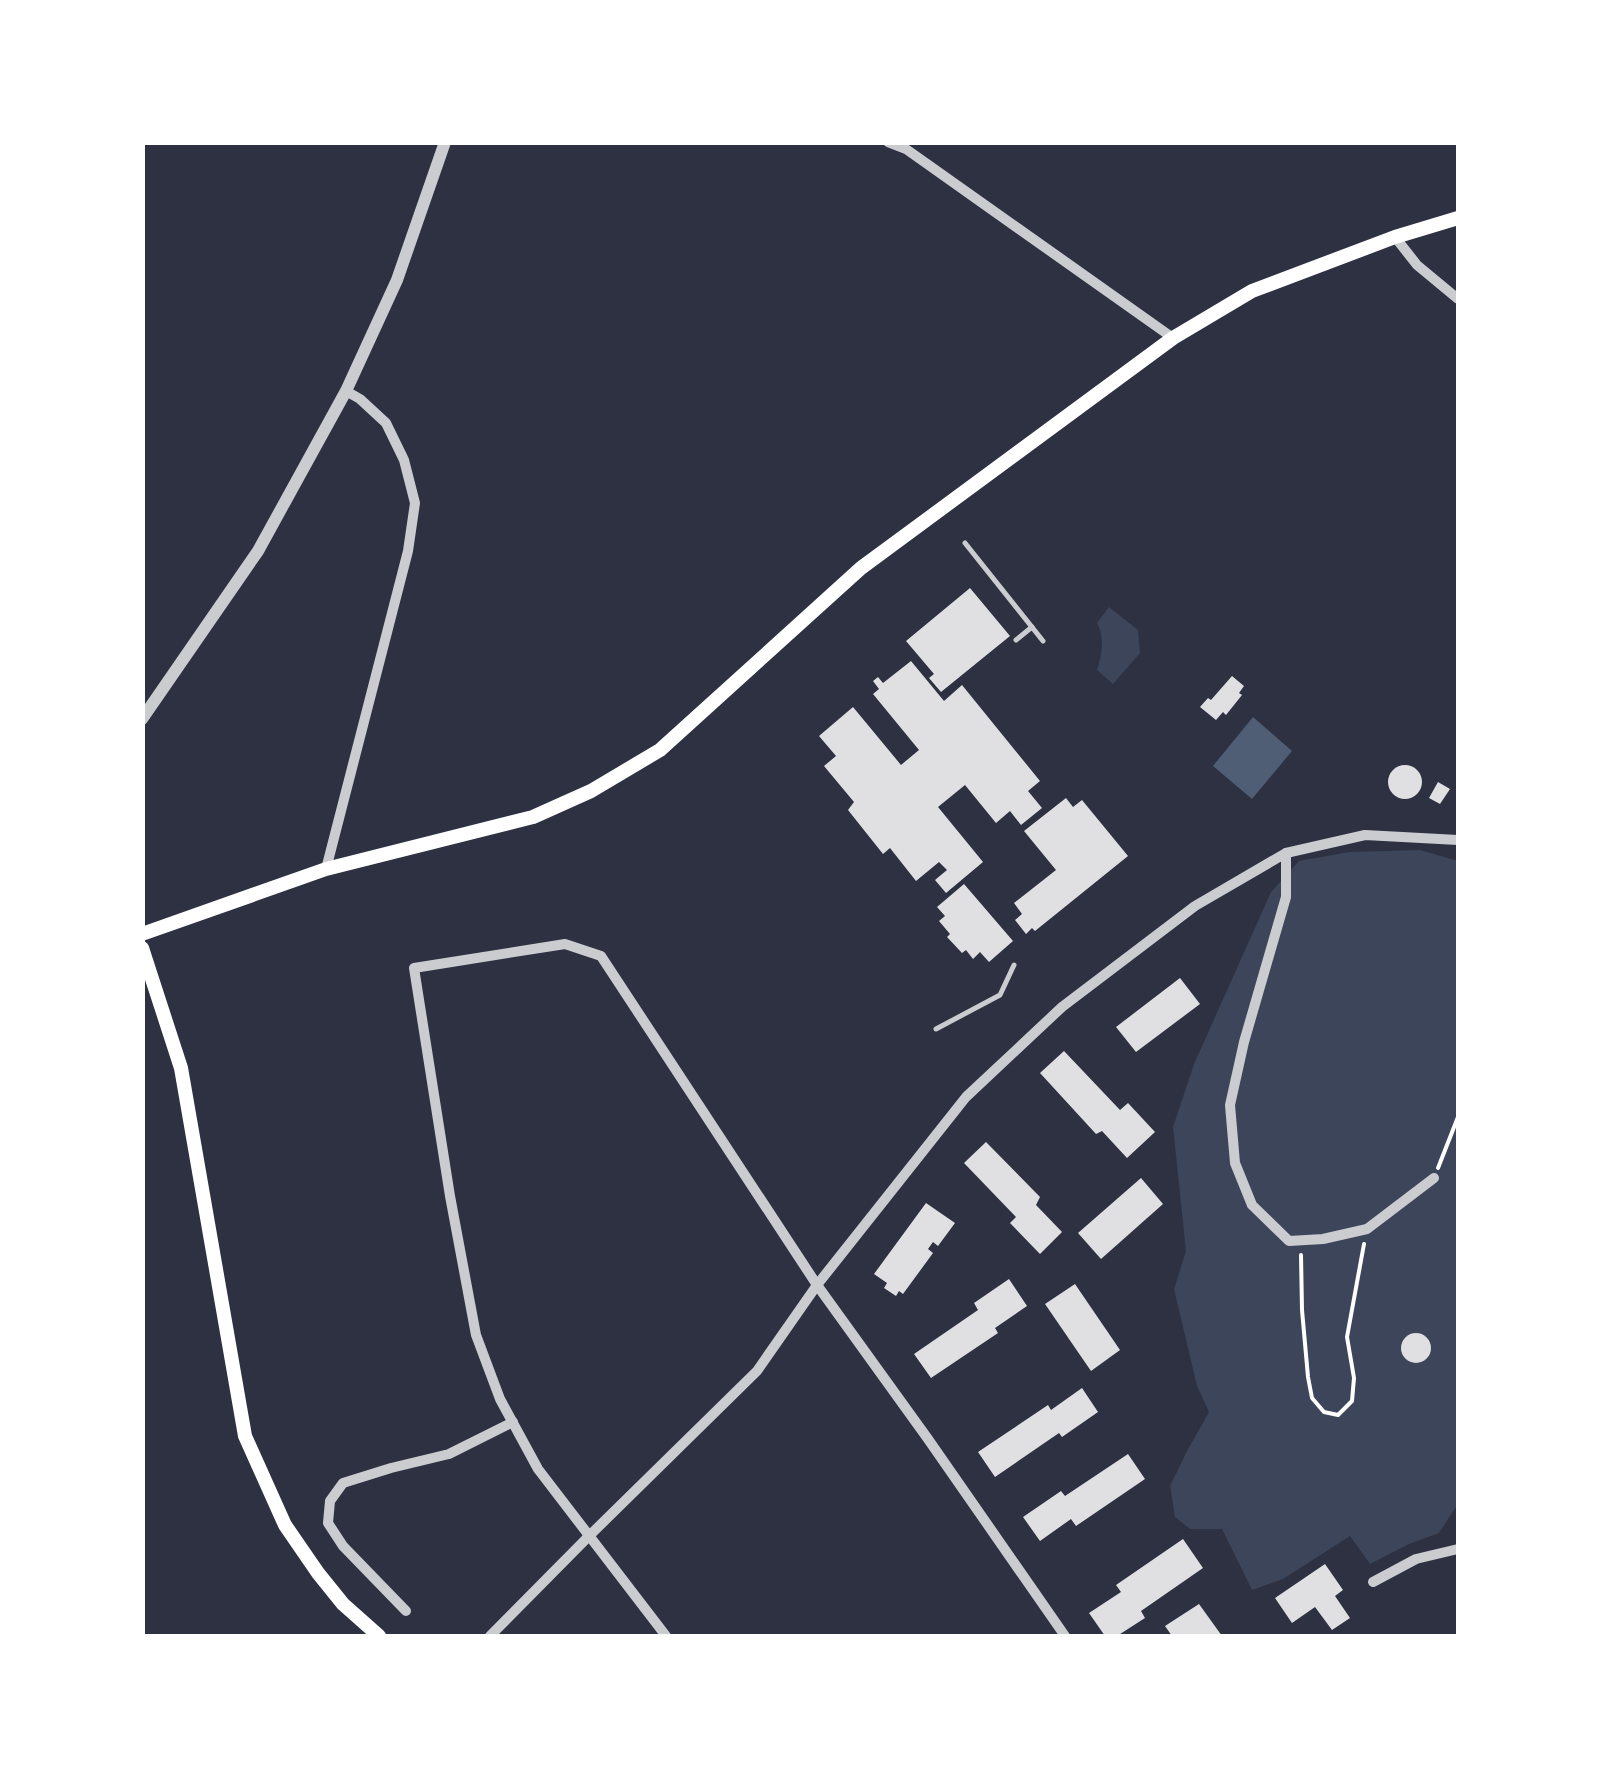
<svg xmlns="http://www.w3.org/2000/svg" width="1601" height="1779" font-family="'PT Sans Narrow',sans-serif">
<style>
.green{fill:#3c4559}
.water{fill:#4f5d75}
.building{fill:#e0e0e3}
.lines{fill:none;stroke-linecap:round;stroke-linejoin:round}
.path{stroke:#fff;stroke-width:4}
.service{stroke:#caccd0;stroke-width:5}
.minor{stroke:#caccd0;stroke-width:10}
.tertiary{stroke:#caccd0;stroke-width:12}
.secondary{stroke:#fff;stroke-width:14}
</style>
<rect width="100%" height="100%" fill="#2d3142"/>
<!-- green -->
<g class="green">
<path d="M1109,607L1138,630L1140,653L1113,684L1097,670C1102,654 1105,638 1097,623Z"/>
<path d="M1420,850L1458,861V1504L1439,1533L1409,1544L1370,1564L1350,1536L1283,1579L1252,1590L1222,1529H1190L1175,1517L1170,1486L1187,1451L1209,1412L1197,1386L1174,1289L1186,1251L1173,1127L1194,1064L1271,892L1299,861L1349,852Z"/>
</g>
<!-- water -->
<path class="water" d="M1253,717L1292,751L1252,799L1213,766Z"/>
<!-- building -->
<g class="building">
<path d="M970,588L1010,636L941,692L929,678L934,674L906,641Z"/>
<path d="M911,661L944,701L962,685L1040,781L1028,791L1042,808L1021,825L1010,811L996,823L965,785L938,807L983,862L946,893L935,880L947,870L939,862L916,881L890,848L883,854L848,810L854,802L824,766L836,756L819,736L853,707L901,765L919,750L873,694L879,689L873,681L878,677L883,683Z"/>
<path d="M1232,676L1244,686L1239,693L1242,695L1226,715L1223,712L1216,720L1200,707L1208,698L1211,700Z"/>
<circle cx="1405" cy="782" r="17"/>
<path d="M1438,782L1450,789L1440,804L1429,798Z"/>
<path d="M1066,798L1073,807L1082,800L1128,856L1035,931L1032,928L1026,934L1015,920L1022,914L1014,903L1056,870L1024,831Z"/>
<path d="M964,884L1013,941L989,962L980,952L973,959L966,950L962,953L947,937L950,934L939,921L945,916L937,907Z"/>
<path d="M1180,978L1200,1004L1136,1052L1116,1027Z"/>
<path d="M1064,1051L1120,1110L1128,1103L1155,1132L1127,1158L1102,1131L1096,1134L1040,1073Z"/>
<path d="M986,1142L1040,1197L1036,1205L1062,1232L1040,1254L1010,1223L1016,1217L964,1163Z"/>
<path d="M1141,1178L1163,1204L1101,1259L1078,1233Z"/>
<path d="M926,1203L955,1223L938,1246L933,1242L928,1249L933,1253L903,1294L899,1291L896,1296L884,1288L887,1283L874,1274Z"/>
<path d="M1009,1279L1027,1306L995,1328L998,1333L931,1378L914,1354L978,1310L974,1303Z"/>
<path d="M1075,1284L1120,1350L1091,1371L1045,1304Z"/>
<circle cx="1416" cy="1348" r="15"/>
<path d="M1082,1388L1098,1412L1062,1437L1059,1433L995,1477L978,1452L1048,1405L1051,1410Z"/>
<path d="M1128,1454L1145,1479L1076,1526L1071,1519L1040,1541L1023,1517L1061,1491L1065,1496Z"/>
<path d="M1183,1539L1203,1568L1141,1611L1145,1618L1117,1636H1105L1089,1613L1121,1592L1116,1585Z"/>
<path d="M1325,1564L1343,1590L1335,1596L1350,1618L1332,1630L1315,1607L1292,1623L1275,1598Z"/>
<path d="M1199,1604L1222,1636H1172L1165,1626Z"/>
</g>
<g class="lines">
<!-- path -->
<g class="path">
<path d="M1438,1168L1458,1117"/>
<path d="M1301,1255L1302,1310L1308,1377L1312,1398L1324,1412L1338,1415L1352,1401L1354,1378L1347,1337L1364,1244"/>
</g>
<!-- service -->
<g class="service">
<path d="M965,543L1043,641"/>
<path d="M1016,640L1032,627"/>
<path d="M936,1029L1000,995L1014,965"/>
</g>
<!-- minor -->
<g class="minor">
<path d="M888,142L906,149L1173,338"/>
<path d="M1395,237L1417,265L1458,299"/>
<path d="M1286,853V897L1244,1042L1230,1105L1235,1163L1252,1205L1289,1241L1323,1239L1367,1229L1434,1178"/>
<path d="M326,869L408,551L415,503L404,460L386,423L360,399L346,391"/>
<path d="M1373,1582L1416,1559L1458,1549"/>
<path d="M406,1611L343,1546L328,1523L330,1501L343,1483L391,1468L449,1454L513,1422"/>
<path d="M490,1636L588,1537L757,1371L817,1285L966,1097L1062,1007L1195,906L1286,853L1365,835L1458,840"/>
<path d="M666,1636L538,1469L500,1399L476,1335L450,1196L414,968L565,944L601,956L817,1285L928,1439L1065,1636"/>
</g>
<!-- tertiary -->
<path class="tertiary" d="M142,719L258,551L346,391L397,280L445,142"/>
<!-- secondary -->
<g class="secondary">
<path d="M142,934L326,869L533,817L591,791L660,750L861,568L1173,338L1252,291L1395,237L1458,218"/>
<path d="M142,948L181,1068L245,1436L285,1525L318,1573L343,1604L379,1636"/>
</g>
</g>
<!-- border -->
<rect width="1601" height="1779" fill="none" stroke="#ffffff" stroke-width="290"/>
</svg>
